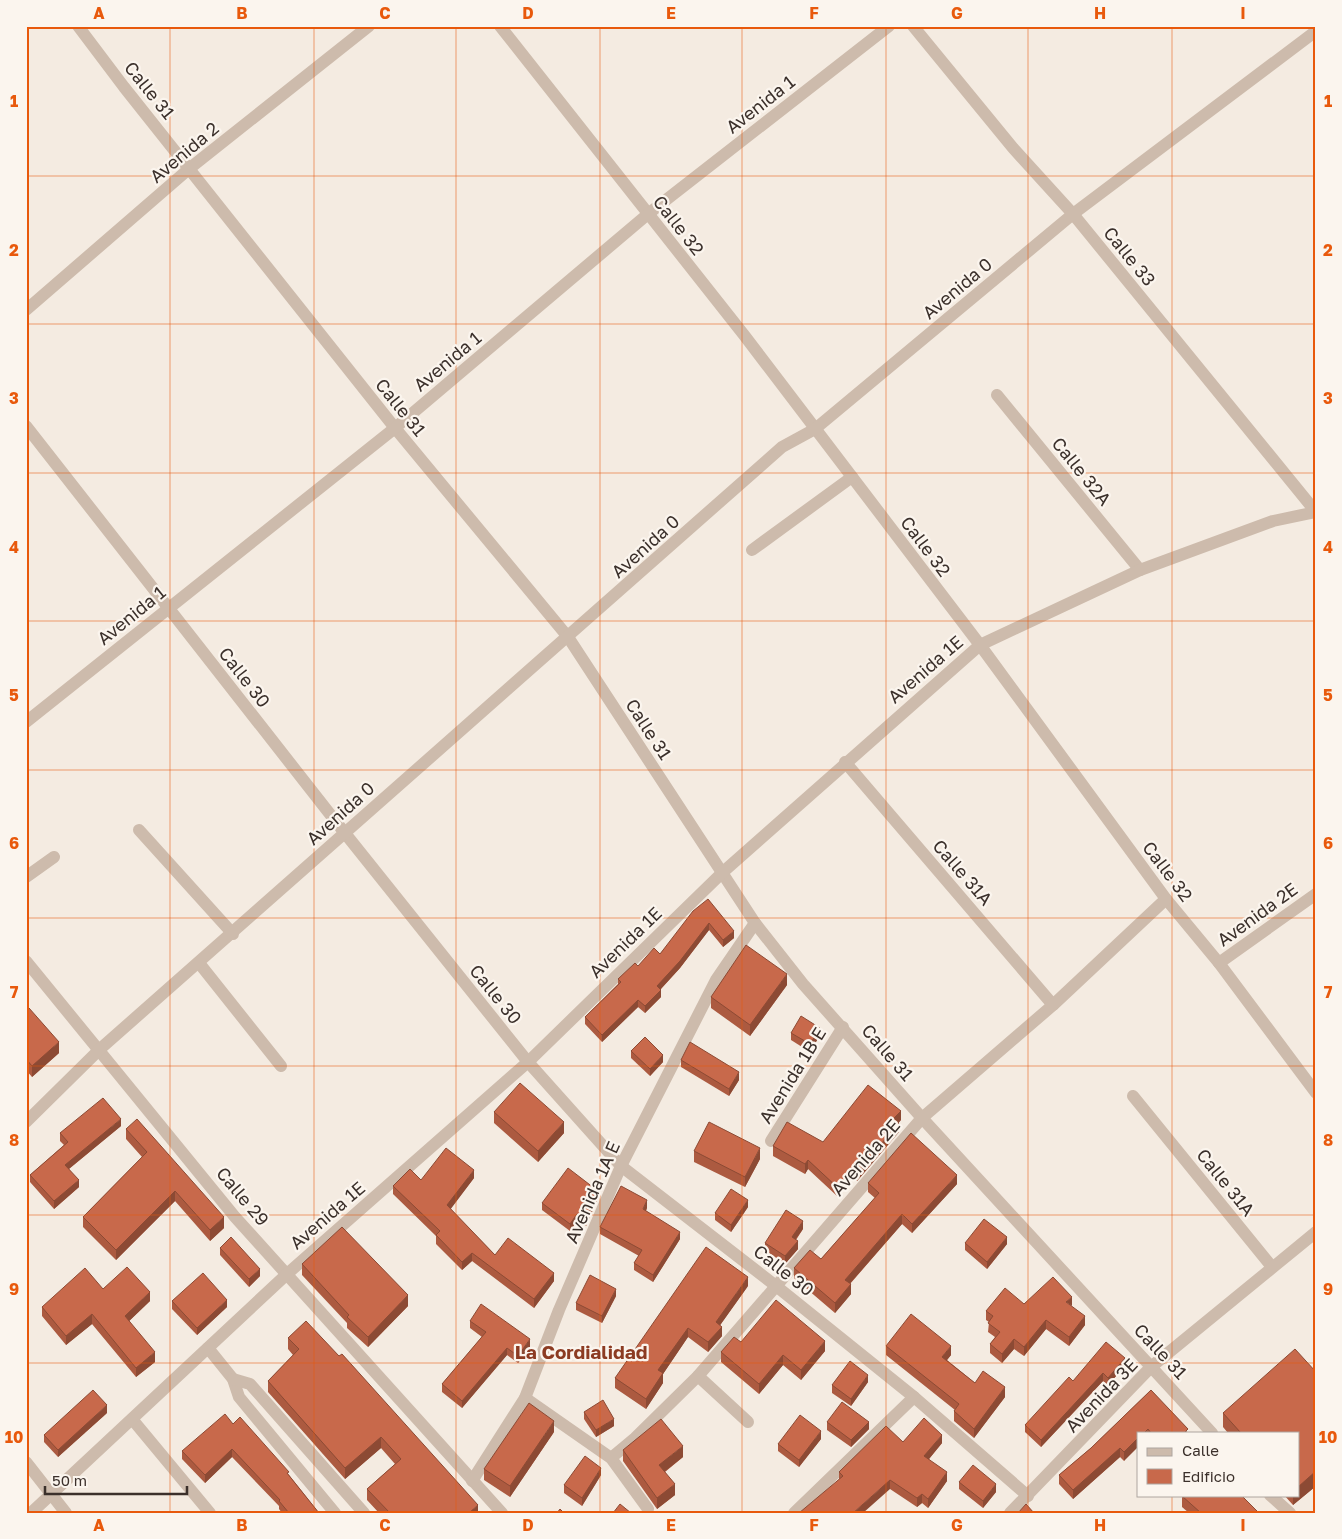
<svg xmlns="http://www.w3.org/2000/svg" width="1342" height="1539" font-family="'Golos Text',sans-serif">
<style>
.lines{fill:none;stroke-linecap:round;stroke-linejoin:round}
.minor{stroke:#cdbbac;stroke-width:12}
.wall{fill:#ac5a40}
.shaded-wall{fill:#8c4a34}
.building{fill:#c8694b;stroke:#8c4a34}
.grid{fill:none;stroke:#e8590c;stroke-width:1;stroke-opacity:0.55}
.labels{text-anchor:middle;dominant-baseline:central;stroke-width:4.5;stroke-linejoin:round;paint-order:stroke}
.street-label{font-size:18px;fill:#3b302b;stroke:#fbf5ee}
.neighbourhood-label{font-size:19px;font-weight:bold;fill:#8c3b22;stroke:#fbf5ee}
.neatline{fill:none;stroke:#e8590c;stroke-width:2}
.grid-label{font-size:16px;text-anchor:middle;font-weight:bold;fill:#e8590c}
</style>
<rect width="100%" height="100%" fill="#f4ebe1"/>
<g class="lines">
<!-- minor -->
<g class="minor">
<path d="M78,26L124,87L395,428L568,637L755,923L803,984L922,1118L1212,1433"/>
<path d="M500,26L744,335L980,645L1166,899L1219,963L1316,1093"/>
<path d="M913,26L1013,148L1073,214L1316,512"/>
<path d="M26,310L190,168L369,26"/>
<path d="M997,395L1140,570"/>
<path d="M26,426L344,832L528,1062L621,1166L776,1286L914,1397L1028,1496"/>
<path d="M752,550L852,477"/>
<path d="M26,722L395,428L648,214L889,26"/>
<path d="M845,762L1053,1005"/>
<path d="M139,830L233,934"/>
<path d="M26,877L54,857"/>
<path d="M26,961L235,1217L502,1513"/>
<path d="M199,963L281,1066"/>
<path d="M1219,963L1316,894"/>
<path d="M1133,1096L1272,1267"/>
<path d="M26,1122L100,1049L782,447L815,429L1073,214L1316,31"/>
<path d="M771,1141L843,1027"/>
<path d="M208,1348L233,1379L239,1397L335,1513"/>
<path d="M698,1376L748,1422"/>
<path d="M233,1379L250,1384L364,1513"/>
<path d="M525,1398L611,1458L648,1509"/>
<path d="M132,1419L210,1513"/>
<path d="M611,1458L635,1438L698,1376L922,1118L1053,1005L1166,899"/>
<path d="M26,1462L66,1513"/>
<path d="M472,1481L525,1398L559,1310L621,1166L716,980L755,923"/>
<path d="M1270,1495L1290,1513"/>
<path d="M31,1513L287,1274L528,1062L723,872L980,645L1140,570L1273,521L1316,512"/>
<path d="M794,1513L914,1397"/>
<path d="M1010,1513L1151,1367L1316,1232"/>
</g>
</g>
<!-- wall -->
<g class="wall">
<path d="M708,899L734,938L723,947L709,930L680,968L661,989V997L645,1013L638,1007L602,1042L585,1024V1017L618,984V979L638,966L660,954Z"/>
<path d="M787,985L750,1036L711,1008V997Z"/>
<path d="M26,1011L59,1053L32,1077L26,1070Z"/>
<path d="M791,1033L820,1035L810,1052L791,1040Z"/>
<path d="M631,1051L663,1062L650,1076L631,1058Z"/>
<path d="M681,1060L739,1080L729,1096L681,1067Z"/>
<path d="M494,1112L564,1133L538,1162L494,1123Z"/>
<path d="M901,1120L899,1122V1132L857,1181L854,1178L837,1196L808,1169L805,1174L773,1156V1146L823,1142Z"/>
<path d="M121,1126L69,1169L79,1187L54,1209L30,1182V1175L64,1145L60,1141V1133Z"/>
<path d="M126,1129L224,1228L210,1241L175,1201L116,1260L83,1227V1217L142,1157L126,1139Z"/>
<path d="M694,1151L760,1159L745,1187L694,1162Z"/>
<path d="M474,1178L450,1209L495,1255L554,1281L534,1308L472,1261L462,1270L436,1244V1236L393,1194V1186Z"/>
<path d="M868,1183L957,1184L912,1233L902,1224L850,1284L851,1294L835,1313L794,1278V1268L821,1259L875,1198L868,1192Z"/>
<path d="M598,1198L586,1226L577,1221L570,1231L542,1210V1203Z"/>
<path d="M748,1207L731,1232L715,1220V1213Z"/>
<path d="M647,1208L646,1211L680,1239L653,1282L634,1270V1263L639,1256L600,1234V1227Z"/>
<path d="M803,1229L796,1240L798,1249L785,1264L765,1250V1243Z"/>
<path d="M965,1243L1007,1244L987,1269L965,1250Z"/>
<path d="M220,1248L260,1276L249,1287L220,1255Z"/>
<path d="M302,1264L408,1306L368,1347L347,1328V1323L302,1275Z"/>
<path d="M748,1286L720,1325L722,1336L708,1352L688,1337L663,1374V1383L646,1409L615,1388V1378Z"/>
<path d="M103,1289L150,1301L129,1321L155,1362L136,1377L92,1324L66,1345L42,1316V1307Z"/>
<path d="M616,1296L602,1323L576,1310V1303Z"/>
<path d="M172,1301L227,1307L197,1335L172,1309Z"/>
<path d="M1024,1304L1072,1307L1085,1325L1069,1346L1046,1329L1024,1356L1014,1349L1002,1363L990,1353V1344L995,1337L988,1332L989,1322L986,1320V1311Z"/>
<path d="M470,1321L530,1347L518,1363L507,1355L462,1408L442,1392V1384L482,1337L470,1328Z"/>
<path d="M288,1338L478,1513H379L367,1500V1489L395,1464L381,1448L345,1479L268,1392V1381L293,1355L288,1349Z"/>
<path d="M741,1342L825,1351L801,1380L783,1365L759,1394L721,1362V1352Z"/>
<path d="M886,1346L951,1355L947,1360L975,1383L1005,1397L974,1438L954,1421V1411L955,1410L886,1355Z"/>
<path d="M1125,1366L1108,1385L1103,1381L1041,1447L1025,1432V1425L1073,1381Z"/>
<path d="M1316,1372V1486L1293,1505L1284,1495H1298V1433H1228L1223,1427V1413Z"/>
<path d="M868,1382L851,1406L832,1393V1385Z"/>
<path d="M1151,1390L1188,1433H1138L1124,1461L1120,1457L1073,1499L1059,1484V1475L1091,1448Z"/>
<path d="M584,1412L614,1426L596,1437L584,1419Z"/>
<path d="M107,1413L58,1457L44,1442V1435Z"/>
<path d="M827,1422L869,1429L851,1447L827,1430Z"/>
<path d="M233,1424L289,1475L319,1513H282L279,1509V1506L232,1457L205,1483L182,1459V1451Z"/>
<path d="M554,1432L510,1497L484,1480V1469Z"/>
<path d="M821,1439L799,1467L778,1451V1444Z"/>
<path d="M903,1442L942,1443L929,1459L947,1481L928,1508L922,1503L917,1507L890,1489L839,1479V1472Z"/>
<path d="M623,1450L683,1457L665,1472L675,1495L657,1509L623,1461Z"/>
<path d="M601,1475L582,1506L564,1493V1485Z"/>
<path d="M959,1482L996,1492L983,1508L959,1489Z"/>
<path d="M1182,1496L1259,1513H1189L1182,1507Z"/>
</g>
<!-- shaded-wall -->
<g class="shaded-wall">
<path d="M709,923V930L680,968L657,993V986Z"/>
<path d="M734,931V938L723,947V940Z"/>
<path d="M787,974V985L750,1036V1025Z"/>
<path d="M661,990V997L645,1013V1006Z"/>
<path d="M638,1000V1007L602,1042V1035Z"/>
<path d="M820,1028V1035L810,1052V1044Z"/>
<path d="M59,1042V1053L32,1077V1066Z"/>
<path d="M663,1055V1062L650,1076V1069Z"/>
<path d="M739,1072V1080L729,1096V1089Z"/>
<path d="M901,1111V1120L894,1128V1118Z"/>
<path d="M121,1119V1126L65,1172V1165Z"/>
<path d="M564,1122V1133L538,1162V1151Z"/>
<path d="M899,1123V1132L857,1181V1172Z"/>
<path d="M760,1148V1159L745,1187V1177Z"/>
<path d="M808,1160V1169L805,1174V1164Z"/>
<path d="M854,1169V1178L837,1196V1187Z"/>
<path d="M474,1170V1178L447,1214V1205Z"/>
<path d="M957,1175V1184L912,1233V1224Z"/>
<path d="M79,1180V1187L54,1209V1201Z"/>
<path d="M175,1191V1201L116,1260V1250Z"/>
<path d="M598,1191V1198L586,1226V1219Z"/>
<path d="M647,1200V1208L643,1216V1209Z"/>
<path d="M748,1200V1207L731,1232V1225Z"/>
<path d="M577,1214V1221L570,1231V1224Z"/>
<path d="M902,1214V1224L845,1289V1280Z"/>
<path d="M224,1217V1228L210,1241V1230Z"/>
<path d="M803,1221V1229L792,1244V1237Z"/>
<path d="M680,1232V1239L653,1282V1275Z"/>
<path d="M1007,1237V1244L987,1269V1262Z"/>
<path d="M798,1241V1249L785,1264V1256Z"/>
<path d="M472,1253V1261L462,1270V1262Z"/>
<path d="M260,1269V1276L249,1287V1279Z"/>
<path d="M554,1273V1281L534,1308V1299Z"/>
<path d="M748,1277V1286L716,1331V1322Z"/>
<path d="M851,1284V1294L835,1313V1303Z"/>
<path d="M616,1289V1296L602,1323V1316Z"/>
<path d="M150,1292V1301L125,1325V1316Z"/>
<path d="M408,1295V1306L368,1347V1337Z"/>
<path d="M1072,1297V1306L1066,1302Z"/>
<path d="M227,1300V1307L197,1335V1328Z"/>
<path d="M92,1314V1324L66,1345V1336Z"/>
<path d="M1085,1316V1325L1069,1346V1337Z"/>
<path d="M1046,1320V1329L1024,1356V1347Z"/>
<path d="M722,1327V1336L708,1352V1342Z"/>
<path d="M688,1328V1337L663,1374V1383L646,1409V1399L658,1370Z"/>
<path d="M530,1339V1347L518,1363V1356Z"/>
<path d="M1014,1339V1349L1002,1363V1354Z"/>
<path d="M825,1341V1351L801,1380V1370Z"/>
<path d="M951,1346V1355L942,1366V1357Z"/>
<path d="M507,1348V1355L462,1408V1401Z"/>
<path d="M155,1352V1362L136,1377V1368Z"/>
<path d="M783,1355V1365L759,1394V1384Z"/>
<path d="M1125,1358V1366L1108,1385V1378Z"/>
<path d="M1103,1373V1381L1041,1447V1440Z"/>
<path d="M868,1375V1382L851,1406V1399Z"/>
<path d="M1005,1387V1397L974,1438V1429Z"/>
<path d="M107,1405V1413L58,1457V1450Z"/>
<path d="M614,1419V1426L596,1437V1430Z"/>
<path d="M554,1421V1432L510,1497V1486Z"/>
<path d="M869,1422V1429L851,1447V1440Z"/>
<path d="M821,1431V1439L799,1467V1460Z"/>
<path d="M942,1435V1443L924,1465V1456Z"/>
<path d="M381,1437V1448L345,1479V1468Z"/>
<path d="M1138,1438V1447L1124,1461V1452Z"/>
<path d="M683,1446V1457L659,1476V1465Z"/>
<path d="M1120,1448V1457L1073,1499V1490Z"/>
<path d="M232,1449V1457L205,1483V1475Z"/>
<path d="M601,1468V1475L582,1506V1498Z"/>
<path d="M1316,1471V1486L1293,1505V1495H1298V1487Z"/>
<path d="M947,1472V1481L928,1508V1499Z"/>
<path d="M890,1480V1489L863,1513H853Z"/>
<path d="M675,1484V1495L657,1509V1498Z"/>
<path d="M996,1484V1492L983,1508V1501Z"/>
<path d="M922,1494V1503L917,1507V1498Z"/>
<path d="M478,1505V1513H469Z"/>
</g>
<!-- building -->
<g class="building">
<path d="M708,899L734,931L723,940L709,923L680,961L657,986L661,990L645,1006L638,1000L602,1035L585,1017L621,982L618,979L635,963L638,966L654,948L660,954L693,911Z"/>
<path d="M746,945L787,974L750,1025L711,997Z"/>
<path d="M29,1008L59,1042L32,1066L26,1059V1011Z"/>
<path d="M801,1016L820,1028L810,1044L791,1033Z"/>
<path d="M645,1037L663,1055L650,1069L631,1051Z"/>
<path d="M690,1042L739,1072L729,1089L681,1060Z"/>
<path d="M520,1083L564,1122L538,1151L494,1112Z"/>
<path d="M868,1085L901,1111L894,1118L899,1123L857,1172L854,1169L837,1187L808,1160L805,1164L773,1146L787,1122L823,1142Z"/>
<path d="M103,1098L121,1119L65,1165L79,1180L54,1201L30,1175L68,1142L60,1133Z"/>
<path d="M137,1119L224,1217L210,1230L175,1191L116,1250L83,1217L147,1152L126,1129Z"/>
<path d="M709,1122L760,1148L745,1177L694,1151Z"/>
<path d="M911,1133L957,1175L912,1224L902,1214L845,1280L851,1284L835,1303L794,1268L810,1250L821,1259L879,1193L868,1183Z"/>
<path d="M446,1148L474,1170L447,1205L495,1255L508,1238L554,1273L534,1299L472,1253L462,1262L436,1235L440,1231L393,1186L410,1169L421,1180Z"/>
<path d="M568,1168L598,1191L586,1219L577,1214L570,1224L542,1203Z"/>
<path d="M621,1186L647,1200L643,1209L680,1232L653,1275L634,1263L642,1250L600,1227Z"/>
<path d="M731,1189L748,1200L731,1225L715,1213Z"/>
<path d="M786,1210L803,1221L792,1237L798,1241L785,1256L765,1243Z"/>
<path d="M984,1219L1007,1237L987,1262L965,1243Z"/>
<path d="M342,1227L408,1295L368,1337L347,1317L349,1315L302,1264Z"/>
<path d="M231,1237L260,1269L249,1279L220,1248Z"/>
<path d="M706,1247L748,1277L716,1322L722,1327L708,1342L688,1328L658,1370L663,1373L646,1399L615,1378Z"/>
<path d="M127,1267L150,1292L125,1316L155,1352L136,1368L92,1314L66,1336L42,1307L85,1268L103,1289Z"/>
<path d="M203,1273L227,1300L197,1328L172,1301Z"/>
<path d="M590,1275L616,1289L602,1316L576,1303Z"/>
<path d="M1053,1277L1072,1297L1066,1302L1085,1316L1069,1337L1046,1320L1024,1347L1014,1339L1002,1354L990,1344L1000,1332L988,1323L993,1316L986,1311L1005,1288L1024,1304Z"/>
<path d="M776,1300L825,1341L801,1370L783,1355L759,1384L721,1352L734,1337L741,1342Z"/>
<path d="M481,1304L530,1339L518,1356L507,1348L462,1401L442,1384L486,1332L470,1321Z"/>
<path d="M911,1314L951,1346L942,1357L975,1383L983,1371L1005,1387L974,1429L954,1411L959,1404L886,1346Z"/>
<path d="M306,1321L339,1356L342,1354L478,1505L469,1513H390L367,1489L401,1459L381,1437L345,1468L268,1381L299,1349L288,1338Z"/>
<path d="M1106,1342L1125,1358L1108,1378L1103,1373L1041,1440L1025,1425L1069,1377L1073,1381Z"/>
<path d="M1295,1349L1316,1372V1471L1298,1487V1433H1241L1223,1413Z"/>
<path d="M850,1361L868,1375L851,1399L832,1385Z"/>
<path d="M93,1390L107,1405L58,1450L44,1435Z"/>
<path d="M1151,1390L1188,1429L1184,1433H1151L1148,1429L1144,1433H1138V1438L1124,1452L1120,1448L1073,1490L1059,1475L1091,1448Z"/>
<path d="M603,1400L614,1419L596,1430L584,1412Z"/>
<path d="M842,1402L869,1422L851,1440L827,1422Z"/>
<path d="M529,1403L554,1421L510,1486L484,1469Z"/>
<path d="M225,1414L233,1424L240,1417L289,1472L287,1473L319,1513H289L279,1501L280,1500L232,1449L205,1475L182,1451Z"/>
<path d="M800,1415L821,1431L799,1460L778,1444Z"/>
<path d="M924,1418L942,1435L924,1456L947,1472L928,1499L922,1494L917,1498L890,1480L853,1513H799L843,1476L839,1472L886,1426L903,1442Z"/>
<path d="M661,1419L683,1446L659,1465L675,1484L657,1498L623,1450Z"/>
<path d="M585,1456L601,1468L582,1498L564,1485Z"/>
<path d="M973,1465L996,1484L983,1501L959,1482Z"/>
<path d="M1182,1495H1241L1259,1513H1201L1182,1496Z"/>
<path d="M620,1504L631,1513H613Z"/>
<path d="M1026,1504L1034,1513H1018Z"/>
<path d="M560,1509L564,1513H557Z"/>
</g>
<!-- grid -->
<path class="grid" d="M170,26V1513M314,26V1513M456,26V1513M600,26V1513M742,26V1513M886,26V1513M1028,26V1513M1172,26V1433M26,176H1316M26,324H1316M26,473H1316M26,621H1316M26,770H1316M26,918H1316M26,1066H1316M26,1215H1316M26,1363H1316M1172,1495V1513"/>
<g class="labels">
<!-- street labels -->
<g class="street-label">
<text transform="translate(150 90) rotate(51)">Calle 31</text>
<text transform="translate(760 104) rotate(-38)">Avenida 1</text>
<text transform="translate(184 152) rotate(-40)">Avenida 2</text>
<text transform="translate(679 225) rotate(52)">Calle 32</text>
<text transform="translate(1130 256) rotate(51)">Calle 33</text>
<text transform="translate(957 288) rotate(-40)">Avenida 0</text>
<text transform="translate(447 361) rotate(-40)">Avenida 1</text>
<text transform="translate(401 407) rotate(51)">Calle 31</text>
<text transform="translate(1082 471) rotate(51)">Calle 32A</text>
<text transform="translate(645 546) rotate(-42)">Avenida 0</text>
<text transform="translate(926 546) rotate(53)">Calle 32</text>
<text transform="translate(131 615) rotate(-39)">Avenida 1</text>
<text transform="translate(925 669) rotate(-41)">Avenida 1E</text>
<text transform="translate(245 677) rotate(52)">Calle 30</text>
<text transform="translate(649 729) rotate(57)">Calle 31</text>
<text transform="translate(340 813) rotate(-42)">Avenida 0</text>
<text transform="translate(1168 871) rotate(53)">Calle 32</text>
<text transform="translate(963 872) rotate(49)">Calle 31A</text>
<text transform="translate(1257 914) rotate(-36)">Avenida 2E</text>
<text transform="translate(625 942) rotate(-44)">Avenida 1E</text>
<text transform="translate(496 994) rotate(51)">Calle 30</text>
<text transform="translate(888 1052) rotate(49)">Calle 31</text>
<text transform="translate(792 1075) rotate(-58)">Avenida 1B E</text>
<text transform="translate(865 1157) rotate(-49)">Avenida 2E</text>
<text transform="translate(1226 1182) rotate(51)">Calle 31A</text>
<text transform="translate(592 1192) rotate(-66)">Avenida 1A E</text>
<text transform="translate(243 1196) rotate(50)">Calle 29</text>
<text transform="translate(327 1215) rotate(-41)">Avenida 1E</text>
<text transform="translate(784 1270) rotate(38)">Calle 30</text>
<text transform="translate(1161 1351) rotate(47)">Calle 31</text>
<text transform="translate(1101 1395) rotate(-46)">Avenida 3E</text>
</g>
<!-- neighbourhood labels -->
<g class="neighbourhood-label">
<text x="581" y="1351">La Cordialidad</text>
</g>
</g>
<!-- border -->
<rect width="1342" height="1539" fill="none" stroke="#fbf5ee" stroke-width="55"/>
<!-- legend -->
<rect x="1137" y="1432" width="162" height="65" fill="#fbf5ee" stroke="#aea6a0"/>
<rect x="1147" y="1448" width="25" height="8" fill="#cdbbac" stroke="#aea6a0"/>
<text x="1182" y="1456" font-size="15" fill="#3b302b">Calle</text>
<rect x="1147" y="1469" width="25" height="15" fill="#c8694b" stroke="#aea6a0"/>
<text x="1182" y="1482" font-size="15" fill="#3b302b">Edificio</text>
<!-- scale -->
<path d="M45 1486v8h142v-8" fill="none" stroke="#3b302b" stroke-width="2.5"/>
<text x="52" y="1486" font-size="15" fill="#3b302b" stroke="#fbf5ee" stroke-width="4" paint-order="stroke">50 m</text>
<rect x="28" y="28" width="1286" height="1484" class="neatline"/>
<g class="grid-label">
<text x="99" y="19">A</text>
<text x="242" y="19">B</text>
<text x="385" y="19">C</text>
<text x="528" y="19">D</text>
<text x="671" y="19">E</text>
<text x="814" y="19">F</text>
<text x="957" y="19">G</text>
<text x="1100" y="19">H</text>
<text x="1243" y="19">I</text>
<text x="14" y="107">1</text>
<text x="1328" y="107">1</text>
<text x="14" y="256">2</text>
<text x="1328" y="256">2</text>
<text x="14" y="404">3</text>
<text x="1328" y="404">3</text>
<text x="14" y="553">4</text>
<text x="1328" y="553">4</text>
<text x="14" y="701">5</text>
<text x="1328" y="701">5</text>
<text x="14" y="849">6</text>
<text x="1328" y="849">6</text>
<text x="14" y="998">7</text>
<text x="1328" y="998">7</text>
<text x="14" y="1146">8</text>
<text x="1328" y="1146">8</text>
<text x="14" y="1295">9</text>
<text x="1328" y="1295">9</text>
<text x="14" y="1443">10</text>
<text x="1328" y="1443">10</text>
<text x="99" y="1531">A</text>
<text x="242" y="1531">B</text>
<text x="385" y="1531">C</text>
<text x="528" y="1531">D</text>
<text x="671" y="1531">E</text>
<text x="814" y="1531">F</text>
<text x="957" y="1531">G</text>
<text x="1100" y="1531">H</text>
<text x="1243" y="1531">I</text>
</g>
</svg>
